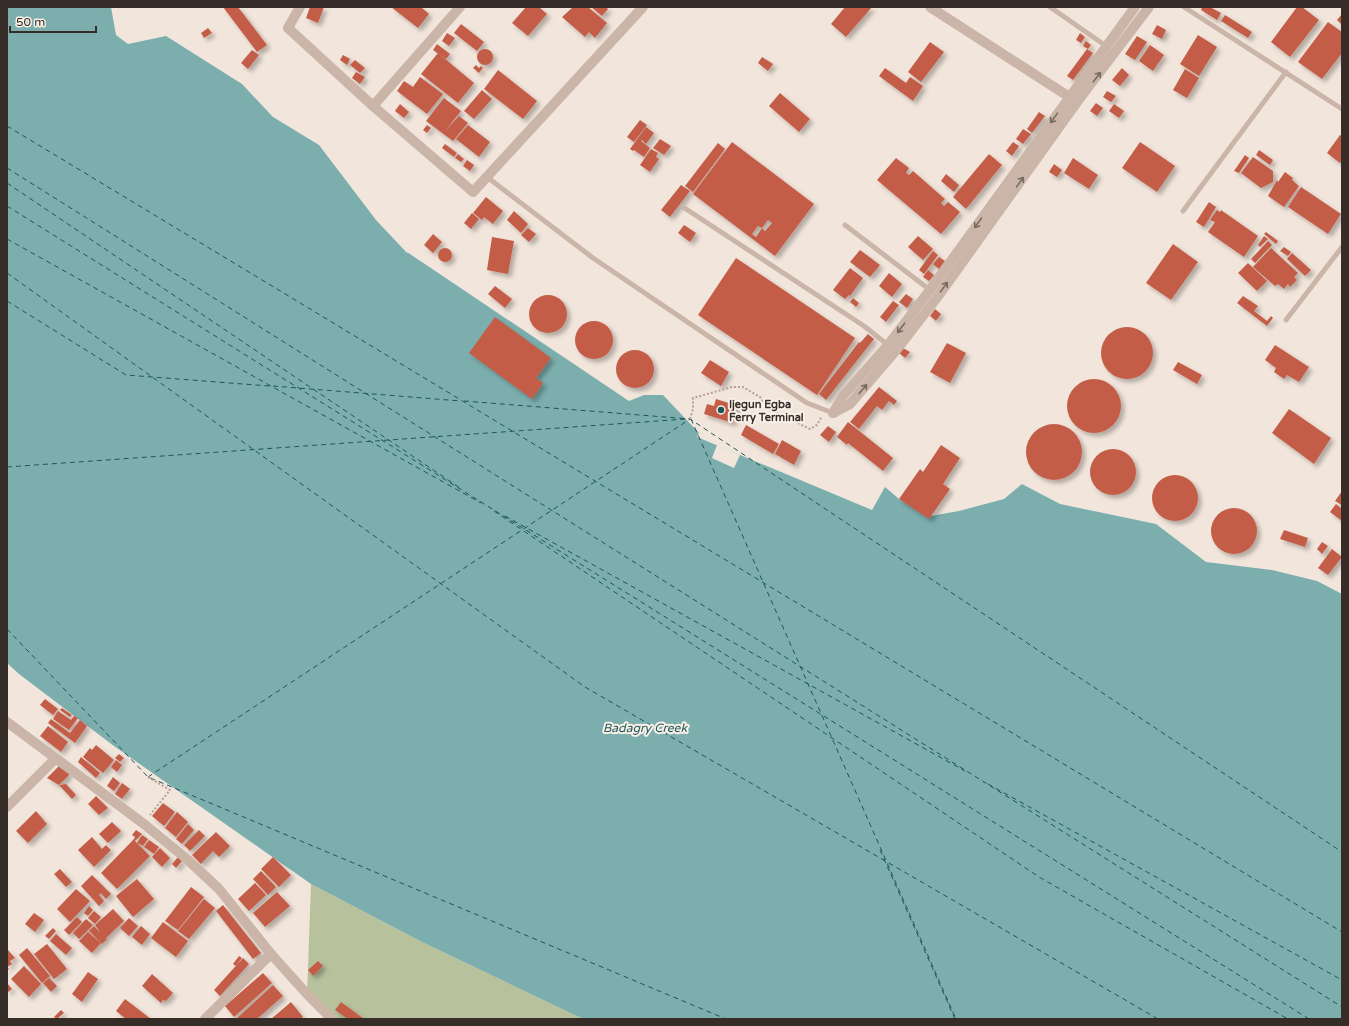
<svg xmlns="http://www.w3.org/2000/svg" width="1349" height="1026" font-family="'Varela Round',sans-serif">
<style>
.green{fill:#b7c19c}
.water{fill:#7baead}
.pier{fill:#f2e6dc}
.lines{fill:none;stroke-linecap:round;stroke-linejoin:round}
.ferry{stroke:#1e5757;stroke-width:1;stroke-dasharray:5 4;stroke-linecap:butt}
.building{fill:#c45d47;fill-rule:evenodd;filter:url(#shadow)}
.path{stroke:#b59f92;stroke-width:2;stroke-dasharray:2 2;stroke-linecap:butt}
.lane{stroke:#cab5a8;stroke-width:5}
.street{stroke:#cab5a8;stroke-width:10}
.oneway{stroke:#796a62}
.poi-dot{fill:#1e5757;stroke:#f9f0e8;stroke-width:1.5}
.labels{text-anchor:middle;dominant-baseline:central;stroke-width:4;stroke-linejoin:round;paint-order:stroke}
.poi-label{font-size:11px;font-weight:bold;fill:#362c28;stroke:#f9f0e8;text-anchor:start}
.water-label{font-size:12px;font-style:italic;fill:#1e5757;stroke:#f9f0e8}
</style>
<defs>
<filter id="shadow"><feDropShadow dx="3.5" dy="3.5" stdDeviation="2" flood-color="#0004"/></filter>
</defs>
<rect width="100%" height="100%" fill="#f2e6dc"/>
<!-- green -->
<path class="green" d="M311,884L422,942L583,1019H329L307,996Z"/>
<!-- water -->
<path class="water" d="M7,7H111L116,35L128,44L166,36L242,84L273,117L319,145L376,220L408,254L407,252L629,401L644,395H663L699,433L697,437L872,510L885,487L899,499L931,516L959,511L1004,499L1022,484L1060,504L1156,524L1206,562L1272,570L1317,581L1342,594V1019H583L422,942L311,884L114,746L19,674L7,663Z"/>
<!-- pier -->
<path class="pier" d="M717,445L740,455L734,468L712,458Z"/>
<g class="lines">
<!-- ferry -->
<g class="ferry">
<path d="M7,126L1342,932"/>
<path d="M7,168L1342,1007"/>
<path d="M7,183L460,488"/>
<path d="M7,206L1309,1019"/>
<path d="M7,239L481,503"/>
<path d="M7,273L585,687L1158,1019"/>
<path d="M7,301L126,375L269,386"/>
<path d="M273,386L461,401"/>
<path d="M464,401L690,419L1342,852"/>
<path d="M691,419L956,1019"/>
<path d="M7,467L686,419"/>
<path d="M494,511L1039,877L1288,1019"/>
<path d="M505,516L965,771"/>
<path d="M7,629L148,777L726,1019"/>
<path d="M148,777L690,419"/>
<path d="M988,784L1342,980"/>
<path d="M880,850L955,1019"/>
</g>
</g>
<!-- building -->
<g class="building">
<path d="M223,7H238L267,45L257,52Z"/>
<path d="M310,7H324L318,23L306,18Z"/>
<path d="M391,7H421L429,14L418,28Z"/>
<path d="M526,7H539L547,14L528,36L512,23Z"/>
<path d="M573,7H588L607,23L595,38L589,32L585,37L562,17Z"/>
<path d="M591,7H606L608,9L602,16Z"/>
<path d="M845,7H872L846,37L831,24Z"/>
<path d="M1202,7H1210L1221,13L1217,20L1201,10Z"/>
<path d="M1297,7H1302L1319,20L1290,57L1271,42Z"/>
<path d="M1342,14V25L1337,20Z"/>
<path d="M1225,15L1252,32L1248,38L1221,21Z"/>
<path d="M1328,22L1342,32V53L1322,79L1298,62Z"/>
<path d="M461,24L484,42L477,51L454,33Z"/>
<path d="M1157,25L1166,30L1162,39L1152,34Z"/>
<path d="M208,28L212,33L204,38L201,33Z"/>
<path d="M447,33L455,38L449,46L442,41Z"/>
<path d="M1080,33L1085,37L1081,43L1076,40Z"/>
<path d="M1198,35L1217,47L1199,76L1180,64Z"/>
<path d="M1137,36L1147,42L1135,60L1125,54Z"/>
<path d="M1086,41L1091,45L1088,49L1083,46Z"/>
<path d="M930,42L944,52L921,82L908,72Z"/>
<path d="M437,44L450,54L446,59L433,50Z"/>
<path d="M1150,45L1164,55L1153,71L1139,61Z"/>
<path d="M1087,49L1093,53L1073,80L1067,76Z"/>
<circle cx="485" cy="57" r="8"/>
<path d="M252,50L259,55L248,69L241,63Z"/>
<path d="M438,53L474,83L458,103L421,74Z"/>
<path d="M343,55L350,59L347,65L340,60Z"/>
<path d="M762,57L773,64L768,71L758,63Z"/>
<path d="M355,60L365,68L360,73L350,65Z"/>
<path d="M476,65L479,68L481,66L483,68L479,73L473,68Z"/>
<path d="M885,68L906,83L910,77L923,86L913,101L879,76Z"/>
<path d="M1122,68L1129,75L1120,86L1112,80Z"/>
<path d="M1185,69L1199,78L1187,98L1173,90Z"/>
<path d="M498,70L537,101L523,119L484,89Z"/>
<path d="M356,72L365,77L360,84L352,78Z"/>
<path d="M420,77L443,94L427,114L397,91L404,81L413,87Z"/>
<path d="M482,90L492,99L474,119L464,111Z"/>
<path d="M1107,91L1116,96L1111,102L1103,97Z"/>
<path d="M780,93L810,119L799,132L769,106Z"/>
<path d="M444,98L461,111L445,131L459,116L468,123L453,141L426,121Z"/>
<path d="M1096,103L1103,108L1097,116L1090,111Z"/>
<path d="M400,104L409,112L404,118L395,111Z"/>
<path d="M1114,104L1124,111L1119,118L1109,111Z"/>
<path d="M1039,112L1045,116L1032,133L1027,129Z"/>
<path d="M640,120L647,125L634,142L627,137Z"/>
<path d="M427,125L431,128L427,133L423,130Z"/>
<path d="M468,125L490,142L479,157L456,139Z"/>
<path d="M646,127L654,133L646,144L642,140L641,141L650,148L644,157L634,150L633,151L630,149Z"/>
<path d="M1023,129L1031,134L1023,144L1016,139Z"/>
<path d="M1340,135L1342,136V160L1340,163L1327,153Z"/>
<path d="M660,139L671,146L664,155L653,148Z"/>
<path d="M732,142L814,204L775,256L746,234L766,209L746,234L693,194ZM768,220L772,223L765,231L762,228L756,237L752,234L758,226L762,228Z"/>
<path d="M1013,142L1019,146L1012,156L1006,151Z"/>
<path d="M1140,142L1175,166L1157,192L1122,168Z"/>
<path d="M718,143L725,149L693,192L685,186Z"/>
<path d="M445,144L457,153L454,157L442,148Z"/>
<path d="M651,149L658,153L656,157L659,159L650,172L640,165Z"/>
<path d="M1259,150L1273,160L1270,165L1256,155Z"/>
<path d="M458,154L464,159L461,162L455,158Z"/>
<path d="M989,154L1002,165L966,209L953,197Z"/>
<path d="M1245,155L1249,158L1239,173L1234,171Z"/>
<path d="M1253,157L1273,171V182L1261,188L1241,173Z"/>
<path d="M896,158L909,168L906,173L909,175L913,171L945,199L941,203L944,206L948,202L960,212L941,234L877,180Z"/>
<path d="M1073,158L1098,175L1089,189L1064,173Z"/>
<path d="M467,160L474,165L470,171L463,166Z"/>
<path d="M1054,164L1062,170L1057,177L1049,172Z"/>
<path d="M1285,172L1293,178L1292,180L1299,186L1284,207L1268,196L1277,180L1278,182Z"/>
<path d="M946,174L959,185L954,192L941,181Z"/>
<path d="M681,185L690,191L670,217L661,210Z"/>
<path d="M1301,187L1341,214L1328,234L1288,207Z"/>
<path d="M486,197L503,211L493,224L484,217L482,220L473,213Z"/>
<path d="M1209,202L1216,207L1204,227L1196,222Z"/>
<path d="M1217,210L1220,212L1221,210L1258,236L1244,257L1208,232L1215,222L1210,220Z"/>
<path d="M514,211L528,224L521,233L507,220Z"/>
<path d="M472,213L479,219L471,229L464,223Z"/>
<path d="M684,225L696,233L690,242L678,233Z"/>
<path d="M528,228L536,234L529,242L521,235Z"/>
<path d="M1266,232L1278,241L1276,244L1264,234Z"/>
<path d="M433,234L442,242L433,253L424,245Z"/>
<path d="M918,236L933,249L923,260L908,247Z"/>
<path d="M1264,236L1268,239L1260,247L1258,245Z"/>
<path d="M492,237L514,241L508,274L487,270Z"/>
<path d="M1268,241L1272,245L1255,263L1251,259Z"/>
<path d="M1173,244L1198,262L1171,300L1146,283Z"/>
<path d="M1284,247L1291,252L1288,256L1280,251Z"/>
<circle cx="445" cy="255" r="7"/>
<path d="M1271,248L1298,273L1294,277L1297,280L1290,287L1288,284L1284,289L1278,284L1275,286L1253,267Z"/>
<path d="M860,250L880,265L870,277L850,262Z"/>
<path d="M933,251L938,255L924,274L919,270Z"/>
<path d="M1292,253L1311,270L1305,276L1287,259Z"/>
<path d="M939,257L945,261L939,269L933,264Z"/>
<path d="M736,258L855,338L817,395L698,315Z"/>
<path d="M1248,263L1267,281L1257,291L1238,273Z"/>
<path d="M850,268L863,278L850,296L849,295L845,299L833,290Z"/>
<path d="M928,270L934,275L929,281L923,277Z"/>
<path d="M889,273L902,284L892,297L879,286Z"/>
<path d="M495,286L512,299L505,308L488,294Z"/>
<path d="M906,294L913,299L907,308L899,302Z"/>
<circle cx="548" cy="314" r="19"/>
<path d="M1243,296L1258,306L1254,311L1267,321L1271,316L1273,318L1267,326L1237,303Z"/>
<path d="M853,298L859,303L856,307L850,302Z"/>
<path d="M893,301L899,305L886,322L880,317Z"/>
<path d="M935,309L941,314L936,321L930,316Z"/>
<path d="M495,317L551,358L536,378L543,383L532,399L469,353Z"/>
<circle cx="594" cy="340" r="19"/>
<circle cx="1127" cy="353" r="26"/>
<path d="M868,334L874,339L826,400L819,394L859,342L860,343Z"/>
<path d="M947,343L966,353L950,383L930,372Z"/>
<path d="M1275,345L1309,367L1299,382L1287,375L1284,379L1274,372L1276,368L1265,360Z"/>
<path d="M903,348L910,352L905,358L899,353Z"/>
<circle cx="635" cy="369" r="19"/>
<path d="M710,360L729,372L721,386L701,373Z"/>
<path d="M1178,362L1202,375L1197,384L1173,370Z"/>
<circle cx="1094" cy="406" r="27"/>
<path d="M879,387L897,401L894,405L889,401L882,410L877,406L859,429L850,422Z"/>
<path d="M716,399L738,406L733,423L704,414L707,404L714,406Z"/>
<path d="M1289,409L1331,438L1314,464L1272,433Z"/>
<path d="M848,422L893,458L883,471L848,443L847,445L837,437Z"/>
<circle cx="1054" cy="452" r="28"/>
<path d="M746,425L779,444L773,454L741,435Z"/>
<path d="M828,426L836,432L829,442L820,435Z"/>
<path d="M782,440L801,451L794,465L775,454Z"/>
<path d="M941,445L960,458L943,484L950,489L929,519L899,499L920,469L923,472Z"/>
<circle cx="1113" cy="472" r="23"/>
<circle cx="1175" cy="498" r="23"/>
<path d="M1342,491V505L1335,501Z"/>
<path d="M1336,504L1342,509V521L1330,512Z"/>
<circle cx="1234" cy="531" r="23"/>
<path d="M1284,530L1308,538L1305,547L1280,539Z"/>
<path d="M1322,542L1328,546L1322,554L1317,549Z"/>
<path d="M1332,549L1342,557L1328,575L1318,568Z"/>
<path d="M45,699L58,709L53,715L40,705Z"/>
<path d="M62,708L72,715L70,717L60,710Z"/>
<path d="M58,711L71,720L74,716L78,718L69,730L53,719Z"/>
<path d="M51,719L70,733L80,720L87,726L75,743L48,723Z"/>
<path d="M48,726L68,742L61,752L40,736Z"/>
<path d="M96,745L114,760L103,773L83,757L90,748L92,750Z"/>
<path d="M119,754L124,758L120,762L115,758Z"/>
<path d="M81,757L100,773L96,778L78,762Z"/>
<path d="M116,760L122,765L117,772L111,767Z"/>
<path d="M60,765L70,774L59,785L47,778Z"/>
<path d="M113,777L120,783L114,791L107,786Z"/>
<path d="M122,783L130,789L122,799L115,794Z"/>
<path d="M66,784L76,795L72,799L59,785Z"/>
<path d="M96,796L108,808L99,815L88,804Z"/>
<path d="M163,803L175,812L164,826L152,816Z"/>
<path d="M36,811L47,824L28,843L16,831Z"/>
<path d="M177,812L188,822L176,837L165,828Z"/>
<path d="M112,822L121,831L108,843L99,834Z"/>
<path d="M188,824L194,830L182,844L176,839Z"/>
<path d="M136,830L142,834L135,841L150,856L117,889L101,873L134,839L135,837L132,835Z"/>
<path d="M199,830L205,836L190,851L184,845Z"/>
<path d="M216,832L230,846L219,857L213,851L201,864L192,855Z"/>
<path d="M142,835L148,839L143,846L137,843Z"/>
<path d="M92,837L102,849L106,845L111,850L94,867L78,850Z"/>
<path d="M149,840L159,847L154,854L144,847Z"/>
<path d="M160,848L170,858L162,867L152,857Z"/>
<path d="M178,857L182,861L176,868L172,864Z"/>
<path d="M273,857L291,875L279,887L261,869Z"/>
<path d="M60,869L72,882L66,887L54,874Z"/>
<path d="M261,871L276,887L268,895L253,879Z"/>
<path d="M92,875L111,894L106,899L101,893L99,895L104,901L99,906L81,886Z"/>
<path d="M137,879L154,899L133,917L116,896Z"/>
<path d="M255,883L266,895L249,911L238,899Z"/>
<path d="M191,887L204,897L178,930L165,921Z"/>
<path d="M76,889L90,901L70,922L57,909Z"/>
<path d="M277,892L290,906L265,927L253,913Z"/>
<path d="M204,899L215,908L189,939L178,931Z"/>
<path d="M223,905L261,953L253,959L216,911Z"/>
<path d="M89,906L93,910L88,916L84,913Z"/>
<path d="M113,909L124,921L106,938L107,939L102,944L89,931L94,926L100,932L95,925Z"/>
<path d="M94,911L101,917L95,924L88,918Z"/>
<path d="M34,913L44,920L35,932L25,924Z"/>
<path d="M77,917L82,922L69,935L64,930Z"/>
<path d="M129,918L138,926L129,936L120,928Z"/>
<path d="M86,919L93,925L79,939L73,933Z"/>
<path d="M163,922L188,941L176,957L151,938Z"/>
<path d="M141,926L150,934L142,945L132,937Z"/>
<path d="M53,928L56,931L49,939L45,936Z"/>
<path d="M88,932L101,943L92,953L79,941Z"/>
<path d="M56,934L72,948L66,955L50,941Z"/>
<path d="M47,944L67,969L54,979L34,954Z"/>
<path d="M27,948L50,976L42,983L19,955Z"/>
<path d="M8,950L15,958L10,961L12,964L7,967L9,969L7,971Z"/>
<path d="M239,956L242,958L236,966L233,964Z"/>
<path d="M243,958L249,964L220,996L214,990Z"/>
<path d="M318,961L323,966L313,976L308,970Z"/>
<path d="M24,966L41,984L29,997L11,979Z"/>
<path d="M88,972L98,979L82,1002L72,994Z"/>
<path d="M263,973L272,983L234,1017L225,1006Z"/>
<path d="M152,974L173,993L166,1001L163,1000L161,1003L142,986Z"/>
<path d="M49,978L57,986L51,992L43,983Z"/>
<path d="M7,983L12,989L7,993Z"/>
<path d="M273,985L283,996L257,1019H236Z"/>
<path d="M125,999L151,1019H126L116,1011Z"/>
<path d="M291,1002L303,1017L300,1019H271Z"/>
<path d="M341,1002L364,1019H348L335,1010Z"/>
<path d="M61,1010L64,1013L57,1019L54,1017Z"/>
</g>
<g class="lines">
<!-- path -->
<g class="path">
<path d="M690,419L693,409V398L732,387H743L760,397L767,408L810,429L817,425L822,416"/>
<path d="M148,777L170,790L150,815"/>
</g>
<!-- lane -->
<g class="lane">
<path d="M1050,7L1106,46"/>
<path d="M1184,7L1342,109"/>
<path d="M487,177L593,258L807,403L833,413"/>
<path d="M683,207L864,326L888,345"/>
<path d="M1183,211L1286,72"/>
<path d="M845,225L930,290"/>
<path d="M1286,320L1342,247"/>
</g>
<!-- street -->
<g class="street">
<path d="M300,7L288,28L373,106L473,192L643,7"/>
<path d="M930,7L1074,100"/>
<path d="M373,106L460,7"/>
<path d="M833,413L850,404L898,348L939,295L1077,102L1149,7"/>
<path d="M833,413L843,396L888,345L930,290L1135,7"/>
<path d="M7,722L144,824L188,860L219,889L271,954L307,994L332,1019"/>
<path d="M7,807L55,759"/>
<path d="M205,1019L271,954"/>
</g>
</g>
<!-- one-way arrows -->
<defs><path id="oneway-shaft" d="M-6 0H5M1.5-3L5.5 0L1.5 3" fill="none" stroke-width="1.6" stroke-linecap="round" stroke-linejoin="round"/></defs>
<g class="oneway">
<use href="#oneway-shaft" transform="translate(1097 77) rotate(-53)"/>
<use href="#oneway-shaft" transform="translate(1054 118) rotate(126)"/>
<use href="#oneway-shaft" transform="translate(1020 182) rotate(-54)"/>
<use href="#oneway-shaft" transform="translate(978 223) rotate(126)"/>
<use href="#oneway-shaft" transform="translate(944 287) rotate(-54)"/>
<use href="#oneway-shaft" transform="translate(901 328) rotate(127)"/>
<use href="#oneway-shaft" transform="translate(863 389) rotate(-50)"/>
</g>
<!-- markers -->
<circle class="poi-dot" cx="721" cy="410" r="4"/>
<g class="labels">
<!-- poi labels -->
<g class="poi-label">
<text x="729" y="404">Ijegun Egba<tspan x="729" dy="13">Ferry Terminal</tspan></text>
</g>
<!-- water labels -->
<g class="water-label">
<text x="645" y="728">Badagry Creek</text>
</g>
</g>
<!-- border -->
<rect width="1349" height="1026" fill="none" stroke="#362c28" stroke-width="16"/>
<!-- scale -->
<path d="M10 26v6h86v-6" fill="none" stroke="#362c28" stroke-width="2"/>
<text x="16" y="26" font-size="12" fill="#362c28" stroke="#f9f0e8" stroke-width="3" paint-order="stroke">50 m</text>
</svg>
